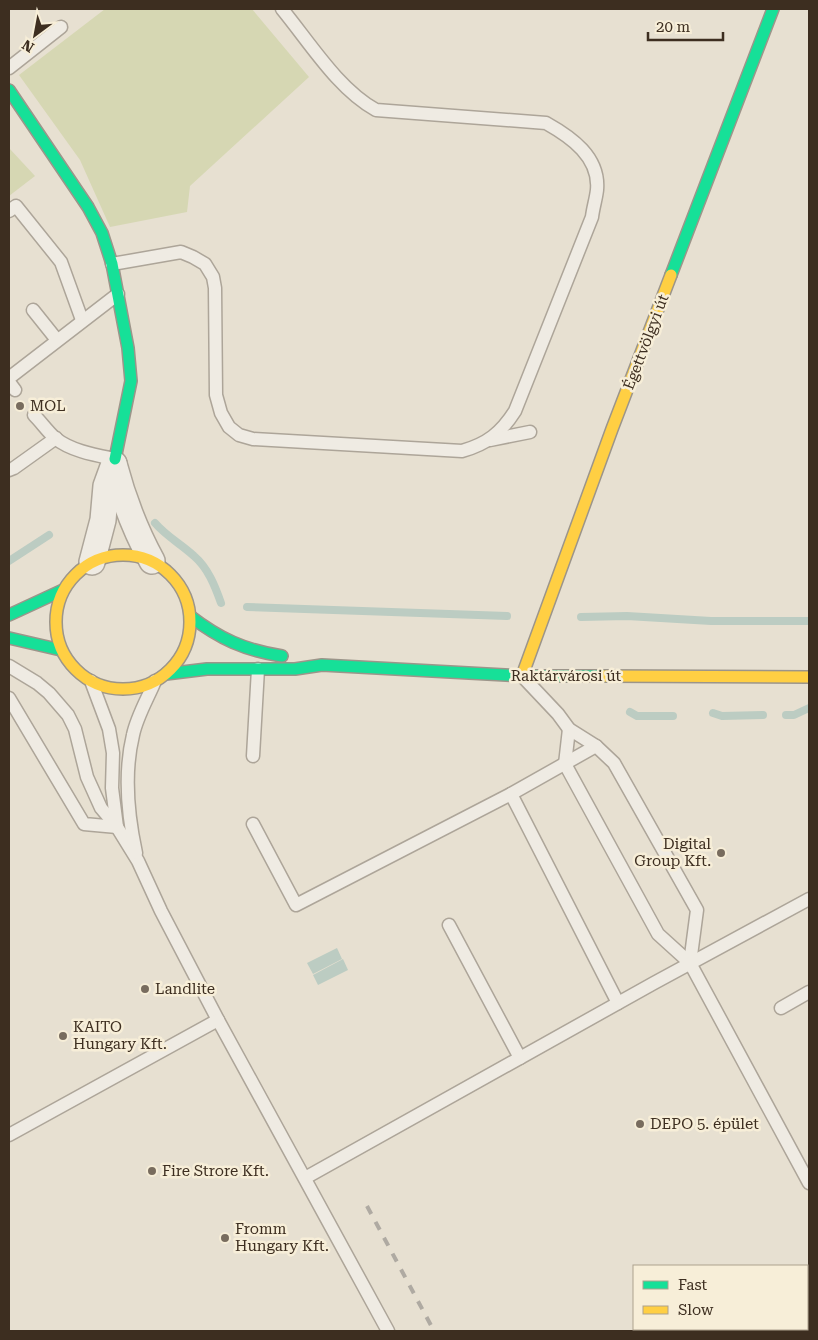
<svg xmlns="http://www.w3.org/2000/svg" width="818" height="1340" font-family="'Roboto Serif',serif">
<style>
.green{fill:#d6d7b3}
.water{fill:#bcccc2}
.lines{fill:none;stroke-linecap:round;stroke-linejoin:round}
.stream{stroke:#bcccc2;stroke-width:8}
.lane-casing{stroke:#ada599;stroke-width:15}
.street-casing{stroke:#ada599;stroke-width:28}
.fast-casing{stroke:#9c958a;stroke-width:14}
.slow-casing{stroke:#9c958a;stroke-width:14}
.lane{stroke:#efebe3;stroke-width:12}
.street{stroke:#efebe3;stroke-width:25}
.fast{stroke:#16e098;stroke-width:11}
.slow{stroke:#ffcf43;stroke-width:11}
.rail{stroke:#afaaa2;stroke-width:4;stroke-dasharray:9 9;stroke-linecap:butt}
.poi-dot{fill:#786c5e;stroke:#f7eed8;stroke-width:2}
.labels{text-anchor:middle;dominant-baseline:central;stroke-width:5;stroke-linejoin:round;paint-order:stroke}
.street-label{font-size:15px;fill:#3d2e20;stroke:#f7eed8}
.poi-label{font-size:15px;fill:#3d2e20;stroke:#f7eed8;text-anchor:start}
</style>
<rect width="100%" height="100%" fill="#e7e0d1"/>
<!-- green -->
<g class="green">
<path d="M105,9H252L309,77L190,186L187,212L110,227L80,160L19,75Z"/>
<path d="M9,148L35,176L9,196Z"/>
</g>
<!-- water -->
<g class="water">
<path d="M337,948L342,959L313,974L307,963Z"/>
<path d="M343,959L348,970L318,985L313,975Z"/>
</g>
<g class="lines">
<!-- stream -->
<g class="stream">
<path d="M155,523C166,536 181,544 194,556C208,568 215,586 221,603"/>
<path d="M9,561L49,535"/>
<path d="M247,607L507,616"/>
<path d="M581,617L627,616L711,621H809"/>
<path d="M630,712L637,716H673"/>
<path d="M713,713L722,716L763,715"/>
<path d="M786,715H794L809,708"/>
</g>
<!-- lane casing -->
<g class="lane-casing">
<g id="lane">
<path d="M9,68L61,27"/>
<path d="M9,211L16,206L61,262L82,320"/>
<path d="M112,264L181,252L193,257L205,264L213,277L215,288L216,395L221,413L229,427L239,435L253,439L462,451C487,444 501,433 515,411L592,217C593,208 596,199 597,190C600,157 571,137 546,123L376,110C338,89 310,43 282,9"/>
<path d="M33,310L57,340"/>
<path d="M9,378L118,294"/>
<path d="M9,382L15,390"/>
<path d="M34,415C41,422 48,432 55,438C71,451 95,455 115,459L114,462"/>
<path d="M490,440L530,432"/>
<path d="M9,470L14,468L56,438"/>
<path d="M9,666L37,683L49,693L68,715L75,729L87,777L101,808L117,827L138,861L161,911L218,1020L388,1331"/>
<path d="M524,678L558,714L569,729L596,746L614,763L697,910L690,963"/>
<path d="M91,681L109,729L113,753L112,788L117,827"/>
<path d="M9,698L84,824L117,827"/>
<path d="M569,729L565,764L658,934L690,963L809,1183"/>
<path d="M253,756L258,669"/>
<path d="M511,794L618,1003"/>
<path d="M253,824L296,905L511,794L596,746"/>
<path d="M136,853C128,816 124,772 133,735C137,716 148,698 155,681"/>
<path d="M449,925L520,1058"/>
<path d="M781,1008L809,992"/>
<path d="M9,1135L218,1020"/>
<path d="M305,1178L654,983L809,899"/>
</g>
</g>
<!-- street casing -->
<g class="street-casing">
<g id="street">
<path d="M114,464C123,498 135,530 152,561"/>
<path d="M92,562L103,520L106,486L114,464"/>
</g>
</g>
<!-- fast casing -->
<g class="fast-casing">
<g id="fast">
<path d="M9,90L88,207L102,233L112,264L128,348L131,381L115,459"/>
<path d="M671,275L773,9"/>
<path d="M9,615L63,590"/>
<path d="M190,616C220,639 244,650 282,656"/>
<path d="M9,638L61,650"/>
<path d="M166,674L207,669H295L322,665L522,676H603"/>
</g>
</g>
<!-- slow casing -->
<g class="slow-casing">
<g id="slow">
<circle cx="123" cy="622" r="67"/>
<path d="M522,676L612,429L671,275"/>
<path d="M603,676L809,677"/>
</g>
</g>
<!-- lane -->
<use href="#lane" class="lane"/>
<!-- street -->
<use href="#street" class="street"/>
<!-- fast -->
<use href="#fast" class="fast"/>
<!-- slow -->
<use href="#slow" class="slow"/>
<!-- rail -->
<path class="rail" d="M367,1206L434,1331"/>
</g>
<!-- markers -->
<g class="poi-dot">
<circle cx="20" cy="406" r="5"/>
<circle cx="721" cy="853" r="5"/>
<circle cx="145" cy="989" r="5"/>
<circle cx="63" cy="1036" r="5"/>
<circle cx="640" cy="1124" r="5"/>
<circle cx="152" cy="1171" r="5"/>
<circle cx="225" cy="1238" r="5"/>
</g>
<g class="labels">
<!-- street labels -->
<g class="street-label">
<text transform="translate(646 342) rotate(-69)">Égettvölgyi út</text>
<text x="566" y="676">Raktárvárosi út</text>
</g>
<!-- poi labels -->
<g class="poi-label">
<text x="30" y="406">MOL</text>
<text x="711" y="844" text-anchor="end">Digital<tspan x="711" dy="17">Group Kft.</tspan></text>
<text x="155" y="989">Landlite</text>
<text x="73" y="1027">KAITO<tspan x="73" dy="17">Hungary Kft.</tspan></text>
<text x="650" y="1124">DEPO 5. épület</text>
<text x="162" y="1171">Fire Strore Kft.</text>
<text x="235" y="1229">Fromm<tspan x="235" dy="17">Hungary Kft.</tspan></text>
</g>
</g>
<!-- border -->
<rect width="818" height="1340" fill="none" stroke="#3d2e20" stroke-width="20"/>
<!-- legend -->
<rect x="633" y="1265" width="175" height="65" fill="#f7eed8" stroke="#ada18e"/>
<rect x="643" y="1281" width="25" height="8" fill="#16e098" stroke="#ada18e"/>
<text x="678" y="1290" font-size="15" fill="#3d2e20">Fast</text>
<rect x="643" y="1306" width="25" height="8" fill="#ffcf43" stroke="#ada18e"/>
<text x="678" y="1315" font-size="15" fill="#3d2e20">Slow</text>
<!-- north arrow -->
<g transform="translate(35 35) rotate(212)" stroke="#f7eed8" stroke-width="4" paint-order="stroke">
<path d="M0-4L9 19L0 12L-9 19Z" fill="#3d2e20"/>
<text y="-8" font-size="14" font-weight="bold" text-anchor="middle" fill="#3d2e20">N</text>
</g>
<!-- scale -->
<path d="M648 32v8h75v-8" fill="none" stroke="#3d2e20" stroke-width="2.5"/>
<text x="656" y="32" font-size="15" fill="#3d2e20" stroke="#f7eed8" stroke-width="4" paint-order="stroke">20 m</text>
</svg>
